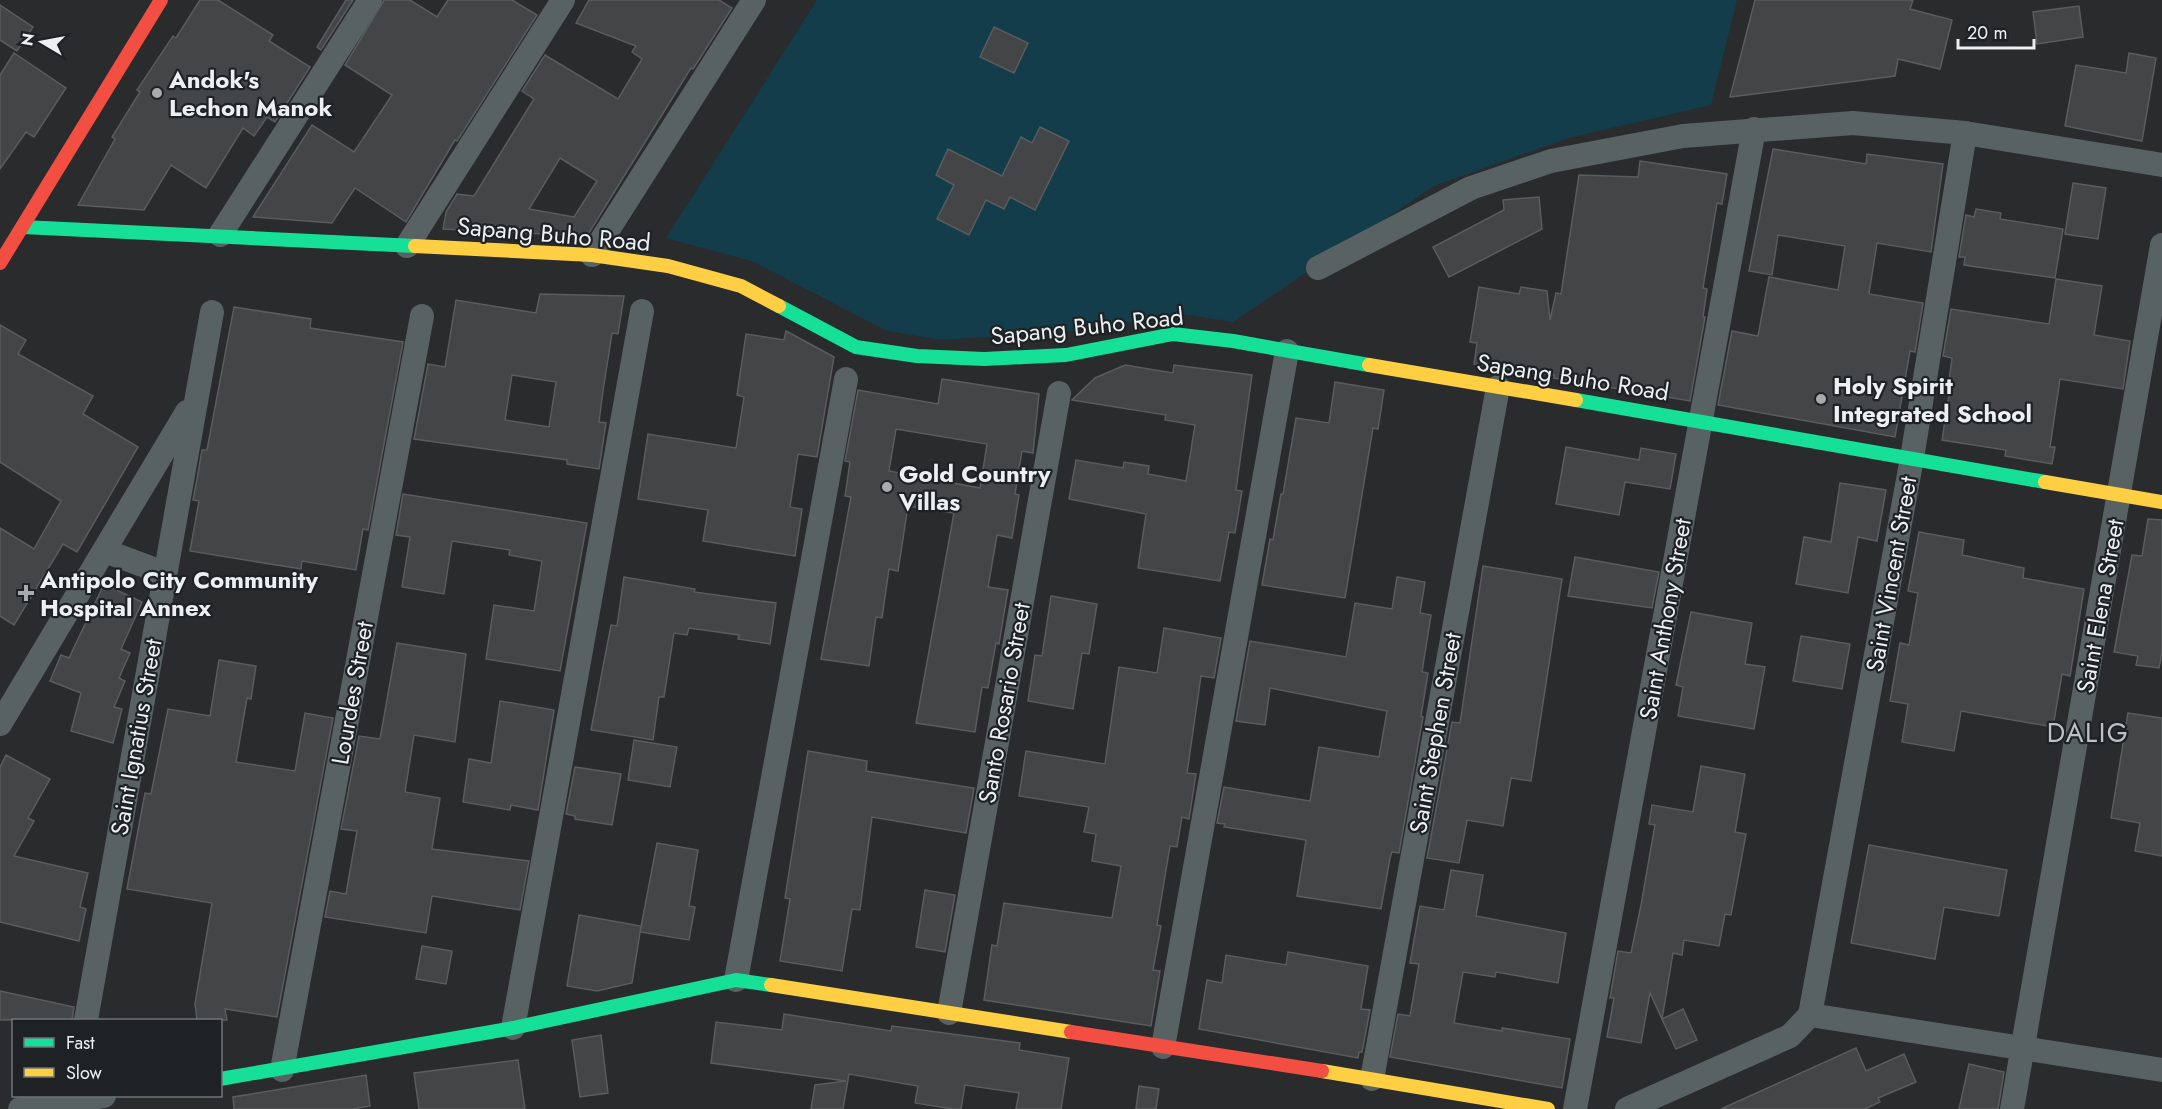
<svg xmlns="http://www.w3.org/2000/svg" width="2162" height="1109" font-family="Jost,sans-serif">
<style>
.green{fill:#133d4a}
.building{fill:#434546;stroke:#5a5c5d;stroke-width:1.5;fill-rule:evenodd}
.lines{fill:none;stroke-linecap:round;stroke-linejoin:round}
.street{stroke:#596263;stroke-width:24}
.fast{stroke:#16e098;stroke-width:14}
.slow{stroke:#ffcf43;stroke-width:14}
.jam{stroke:#f24e42;stroke-width:14}
.poi-dot{fill:#a8abac;stroke:#1e2224;stroke-width:2}
.labels{text-anchor:middle;dominant-baseline:central;stroke-width:4.5;stroke-linejoin:round;paint-order:stroke}
.poi-label{font-size:24px;font-weight:bold;fill:#edf0f1;stroke:#1e2224;text-anchor:start}
.street-label{font-size:24px;fill:#edf0f1;stroke:#1e2224}
.quarter-label{font-size:27px;letter-spacing:1.5px;fill:#bcc1c4;stroke:#1e2224}
</style>
<rect width="100%" height="100%" fill="#292b2d"/>
<!-- green -->
<path class="green" d="M817,0H1737L1711,105L1569,138L1434,186L1233,322L1181,314L1065,332L941,340L887,331L754,262L666,238Z"/>
<!-- building -->
<g class="building">
<path d="M200,0H218L273,35L269,41L310,67L275,122L267,117L254,136L243,128L206,188L171,165L144,210L78,205L115,139L112,137L140,92L137,90L173,36L176,38Z"/>
<path d="M346,0H353L321,50L317,47Z"/>
<path d="M384,0H410L437,17L448,0H512L537,15L457,141L455,140L406,222L355,188L332,223L253,217L312,125L354,152L392,95L345,65Z"/>
<path d="M589,0H719L732,8L693,69L691,68L587,236L443,229L446,212L457,194L474,196L534,99L522,91L545,55L618,99L642,59L632,52L636,46L576,23ZM560,158L597,181L574,217L529,209Z"/>
<path d="M1755,0H1913L1910,9L1952,20L1940,69L1898,59L1895,76L1730,97Z"/>
<path d="M0,5L33,27L17,51L0,40Z"/>
<path d="M2079,6L2083,37L2037,44L2033,12Z"/>
<path d="M994,27L1028,43L1014,73L980,57Z"/>
<path d="M14,53L66,88L34,137L26,132L0,169V75Z"/>
<path d="M2129,53L2156,58L2142,141L2065,126L2076,65L2126,73Z"/>
<path d="M1040,127L1069,141L1035,210L1010,197L1004,209L986,200L969,235L937,219L954,185L936,175L948,149L1002,176L1021,137L1032,143Z"/>
<path d="M1773,149L1866,164L1867,154L1943,164L1931,252L1877,243L1869,294L1923,303L1915,352L1910,351L1895,437L1718,405L1732,331L1758,336L1769,277L1838,290L1845,246L1778,235L1772,275L1749,271Z"/>
<path d="M1640,161L1727,174L1722,204L1717,203L1703,288L1707,289L1703,317H1705L1690,401L1554,378V375L1474,364L1477,343L1470,342L1479,287L1519,294L1521,287L1547,291L1550,320L1556,293L1561,294L1579,175L1638,177Z"/>
<path d="M2073,183L2106,188L2098,239L2065,234Z"/>
<path d="M1539,197L1542,229L1449,277L1433,247L1504,210L1503,200Z"/>
<path d="M1976,209L2001,213L2000,219L2063,229L2055,278L1964,265L1965,257H1959L1966,215L1974,217Z"/>
<path d="M2056,279L2102,286L2094,335L2130,341L2123,389L2060,379L2050,447H2055L2052,464L2005,456L2006,450L1942,440L1951,382L1949,381L1952,358L1943,356L1951,309L2049,324Z"/>
<path d="M540,294L624,296L618,334L612,333L603,391L599,422L606,423L599,469L567,464V460L414,439L428,364L445,367L456,300L536,313ZM512,375L556,382L549,427L505,420Z"/>
<path d="M234,307L311,319L310,328L403,342L368,530L363,529L356,570L302,561L301,569L190,551L199,501L193,500L197,479L202,450H207Z"/>
<path d="M0,325L26,340L18,354L93,396L83,414L138,447L77,552L63,544L14,625L0,616V528L34,549L61,501L0,462Z"/>
<path d="M786,331L834,357L817,457L798,454L790,507L802,509L795,556L703,541L708,510L638,499L648,434L736,448L744,397L737,395L746,334L784,340Z"/>
<path d="M1125,365L1173,373L1174,365L1252,375L1236,490L1242,491L1235,533L1229,532L1220,581L1138,568L1146,514L1069,499L1076,460L1123,468L1124,462L1149,466L1148,474L1186,481L1195,425L1165,420L1166,415L1072,400L1095,378Z"/>
<path d="M942,379L1039,394L1033,453L1022,451L1015,494L1019,495L1012,538L997,535L988,587L1008,590L999,644L996,643L988,688L982,687L975,732L916,723L954,513L908,506L898,571L889,569L882,618L876,617L869,666L821,659L851,497L845,496L850,462L845,461L858,390L938,404ZM896,429L987,444L980,488L889,471Z"/>
<path d="M1335,382L1384,390L1378,429L1373,428L1345,598L1262,585L1270,539L1273,540L1281,494H1283L1296,418L1329,423Z"/>
<path d="M1566,447L1639,460L1641,448L1676,454L1670,489L1625,482L1619,515L1556,504Z"/>
<path d="M1840,483L1886,490L1877,541L1858,537L1848,593L1796,584L1804,537L1831,542Z"/>
<path d="M403,494L587,523L560,671L486,659L494,605L534,611L542,561L509,555L510,550L452,541L444,594L402,587L410,537L396,535Z"/>
<path d="M2148,519L2162,520V653L2159,668L2136,665L2138,656L2114,652L2132,555L2142,556Z"/>
<path d="M1919,532L1964,540L1962,555L2024,568L2023,578L2084,589L2070,676L2062,674L2053,727L1961,711L1954,751L1902,742L1908,704L1890,701L1900,643L1909,645L1918,593L1908,591Z"/>
<path d="M1575,557L1659,572L1652,608L1568,596Z"/>
<path d="M1483,566L1562,579L1531,781L1511,778L1503,826L1467,820L1459,863L1427,858L1452,722L1460,723Z"/>
<path d="M624,577L695,589L694,592L776,603L770,644L738,639L739,635L689,628L687,635L674,633L664,697H659L653,740L591,730L611,625L617,626Z"/>
<path d="M1397,577L1425,582L1420,613L1431,615L1422,672L1428,673L1421,716L1423,717L1399,853L1392,852L1390,858L1381,909L1297,896L1306,840L1224,827L1225,824L1217,823L1224,787L1310,801L1319,747L1379,757L1387,711L1270,688L1265,725L1236,721L1250,641L1346,657L1355,603L1392,609Z"/>
<path d="M104,584L142,602L121,649L130,653L119,678L125,681L114,707L122,709L113,743L71,731L81,693L50,681L61,655L69,658Z"/>
<path d="M1051,596L1097,604L1089,654L1082,653L1073,709L1028,701L1035,655L1042,656Z"/>
<path d="M1691,612L1752,623L1745,664L1765,667L1754,729L1678,716L1683,687L1676,685Z"/>
<path d="M1164,628L1221,638L1214,678L1201,676L1187,773L1196,774L1189,819L1182,817L1177,847L1170,846L1157,925L1161,926L1153,970L1160,971L1151,1026L984,1000L992,945L997,946L1004,903L1112,918L1121,866L1092,861L1096,834L1084,832L1089,807L1019,796L1026,751L1105,764L1119,667L1157,673Z"/>
<path d="M1801,636L1850,644L1842,689L1793,681Z"/>
<path d="M397,643L466,654L455,742L414,735L405,792L440,798L432,849L529,861L520,910L432,896L426,933L325,917L330,891L346,894L357,831L341,829L359,736L380,739Z"/>
<path d="M219,660L256,666L251,699L247,698L236,762L295,771L305,713L333,718L277,1017L225,1009L227,1020H197L195,1004L212,903L127,889L145,793L151,794L168,709L210,716Z"/>
<path d="M500,701L554,710L538,810L511,805L510,810L463,802L469,759L491,763Z"/>
<path d="M2128,713L2162,718V856L2135,851L2140,823L2111,818Z"/>
<path d="M634,740L677,747L670,787L628,780Z"/>
<path d="M808,751L867,761L866,771L974,788L966,833L872,817L860,910L852,909L842,971L780,961L790,899L785,898Z"/>
<path d="M6,755L50,779L28,818L34,821L14,856L88,873L80,907L86,909L79,941L0,922V767Z"/>
<path d="M1701,766L1745,774L1735,832L1746,834L1731,915L1725,914L1719,946L1684,940L1682,955L1673,953L1662,1019L1650,993L1641,1043L1607,1037L1614,998H1610L1618,951L1631,953L1641,905L1655,825L1649,824L1652,805L1693,812Z"/>
<path d="M575,767L621,774L612,825L575,819V816L566,814Z"/>
<path d="M657,843L698,850L689,906L695,907L689,940L640,932Z"/>
<path d="M1869,845L2007,870L1999,916L1944,907L1935,959L1851,943Z"/>
<path d="M1451,870L1483,875L1476,916L1566,933L1558,983L1496,972L1495,977L1463,972L1454,1023L1502,1031V1028L1570,1039L1562,1088L1390,1057L1398,1014L1410,1016L1419,964L1410,963L1420,906L1444,910Z"/>
<path d="M925,890L955,895L945,952L916,947Z"/>
<path d="M579,915L641,926L632,983L597,991L567,986Z"/>
<path d="M422,946L452,951L446,984L416,979Z"/>
<path d="M1288,952L1368,966L1361,1009L1370,1010L1362,1052H1359L1358,1058L1199,1029L1207,980L1222,983L1226,955L1286,965Z"/>
<path d="M0,991L74,1007L72,1020H0Z"/>
<path d="M1683,1009L1697,1040L1676,1049L1662,1019Z"/>
<path d="M784,1014L891,1031L892,1026L1020,1043L1019,1050L1069,1058L1061,1109H1016L1019,1093L965,1085L961,1109H953L915,1103L918,1086L849,1074L843,1109H811L815,1085L846,1081L711,1063L716,1022L782,1030Z"/>
<path d="M601,1035L608,1093L580,1097L572,1040Z"/>
<path d="M1856,1048L1866,1071L1904,1054L1916,1082L1878,1098L1880,1102L1865,1109H1721Z"/>
<path d="M518,1060L525,1109H419L414,1073Z"/>
<path d="M1969,1064L2004,1072L1998,1109H1959Z"/>
<path d="M366,1075L370,1106L353,1109H234L233,1097Z"/>
<path d="M1139,1086L1159,1089L1156,1109H1136Z"/>
</g>
<g class="lines">
<!-- street -->
<g class="street">
<path d="M220,235L370,0"/>
<path d="M407,246L563,0"/>
<path d="M592,255L754,0"/>
<path d="M1318,268L1471,188L1551,161L1683,136L1853,123L1965,133L2162,165"/>
<path d="M105,551L164,573"/>
<path d="M0,724L187,412"/>
<path d="M736,980L846,379"/>
<path d="M949,1013L1059,393"/>
<path d="M1810,1015L1912,458L1965,133"/>
<path d="M1810,1015L2162,1070"/>
<path d="M86,1020L212,312"/>
<path d="M513,1028L642,311"/>
<path d="M1163,1047L1287,351"/>
<path d="M282,1070L422,316"/>
<path d="M1372,1079L1498,387"/>
<path d="M20,1109L104,1096"/>
<path d="M1575,1109L1754,129"/>
<path d="M1627,1109L1790,1036L1810,1015"/>
<path d="M2012,1109L2162,245"/>
</g>
<!-- fast -->
<g class="fast">
<path d="M23,227L415,246"/>
<path d="M779,306L856,347L917,356L984,359L1066,355L1173,334L1233,341L1369,365"/>
<path d="M1576,400L2045,482"/>
<path d="M220,1079L513,1028L736,980L771,985"/>
</g>
<!-- slow -->
<g class="slow">
<path d="M415,246L592,255L668,266L741,286L779,306"/>
<path d="M1369,365L1576,400"/>
<path d="M2045,482L2162,502"/>
<path d="M771,985L1071,1032"/>
<path d="M1322,1071L1548,1109"/>
</g>
<!-- jam -->
<g class="jam">
<path d="M0,263L161,0"/>
<path d="M1071,1032L1322,1071"/>
</g>
</g>
<!-- markers -->
<g class="poi-dot">
<circle cx="157" cy="93" r="6"/>
<circle cx="1821" cy="399" r="6"/>
<circle cx="887" cy="487" r="6"/>
<path d="M23 584h6v6h6v6h-6v6h-6v-6h-6v-6h6z"/>
</g>
<g class="labels">
<!-- poi labels -->
<g class="poi-label">
<text x="169" y="79">Andok's<tspan x="169" dy="28">Lechon Manok</tspan></text>
<text x="1833" y="385">Holy Spirit<tspan x="1833" dy="28">Integrated School</tspan></text>
<text x="899" y="473">Gold Country<tspan x="899" dy="28">Villas</tspan></text>
<text x="40" y="579">Antipolo City Community<tspan x="40" dy="28">Hospital Annex</tspan></text>
</g>
<!-- street labels -->
<g class="street-label">
<text transform="translate(554 234) rotate(5)">Sapang Buho Road</text>
<text transform="translate(1087 326) rotate(-6)">Sapang Buho Road</text>
<text transform="translate(1573 377) rotate(9)">Sapang Buho Road</text>
<text transform="translate(1891 574) rotate(-80)">Saint Vincent Street</text>
<text transform="translate(2100 606) rotate(-80)">Saint Elena Street</text>
<text transform="translate(1665 619) rotate(-80)">Saint Anthony Street</text>
<text transform="translate(352 693) rotate(-80)">Lourdes Street</text>
<text transform="translate(1004 703) rotate(-80)">Santo Rosario Street</text>
<text transform="translate(1435 733) rotate(-80)">Saint Stephen Street</text>
<text transform="translate(136 737) rotate(-80)">Saint Ignatius Street</text>
</g>
<!-- quarter labels -->
<g class="quarter-label">
<text x="2088" y="732">DALIG</text>
</g>
</g>
<!-- legend -->
<rect x="12" y="1019" width="210" height="78" fill="#1e2224" stroke="#717476" stroke-width="1.5"/>
<rect x="24" y="1038" width="30" height="9" fill="#16e098" stroke="#717476" stroke-width="1.5"/>
<text x="66" y="1049" font-size="18" fill="#edf0f1">Fast</text>
<rect x="24" y="1068" width="30" height="9" fill="#ffcf43" stroke="#717476" stroke-width="1.5"/>
<text x="66" y="1079" font-size="18" fill="#edf0f1">Slow</text>
<!-- north arrow -->
<g transform="translate(42 42) rotate(280)" stroke="#1e2224" stroke-width="4.5" paint-order="stroke">
<path d="M0-4.5L10 22L0 15L-10 22Z" fill="#edf0f1"/>
<text y="-9" font-size="16" font-weight="bold" text-anchor="middle" fill="#edf0f1">N</text>
</g>
<!-- scale -->
<path d="M1958 39v9h76v-9" fill="none" stroke="#edf0f1" stroke-width="3"/>
<text x="1967" y="39" font-size="18" fill="#edf0f1" stroke="#1e2224" stroke-width="4.5" paint-order="stroke">20 m</text>
</svg>
